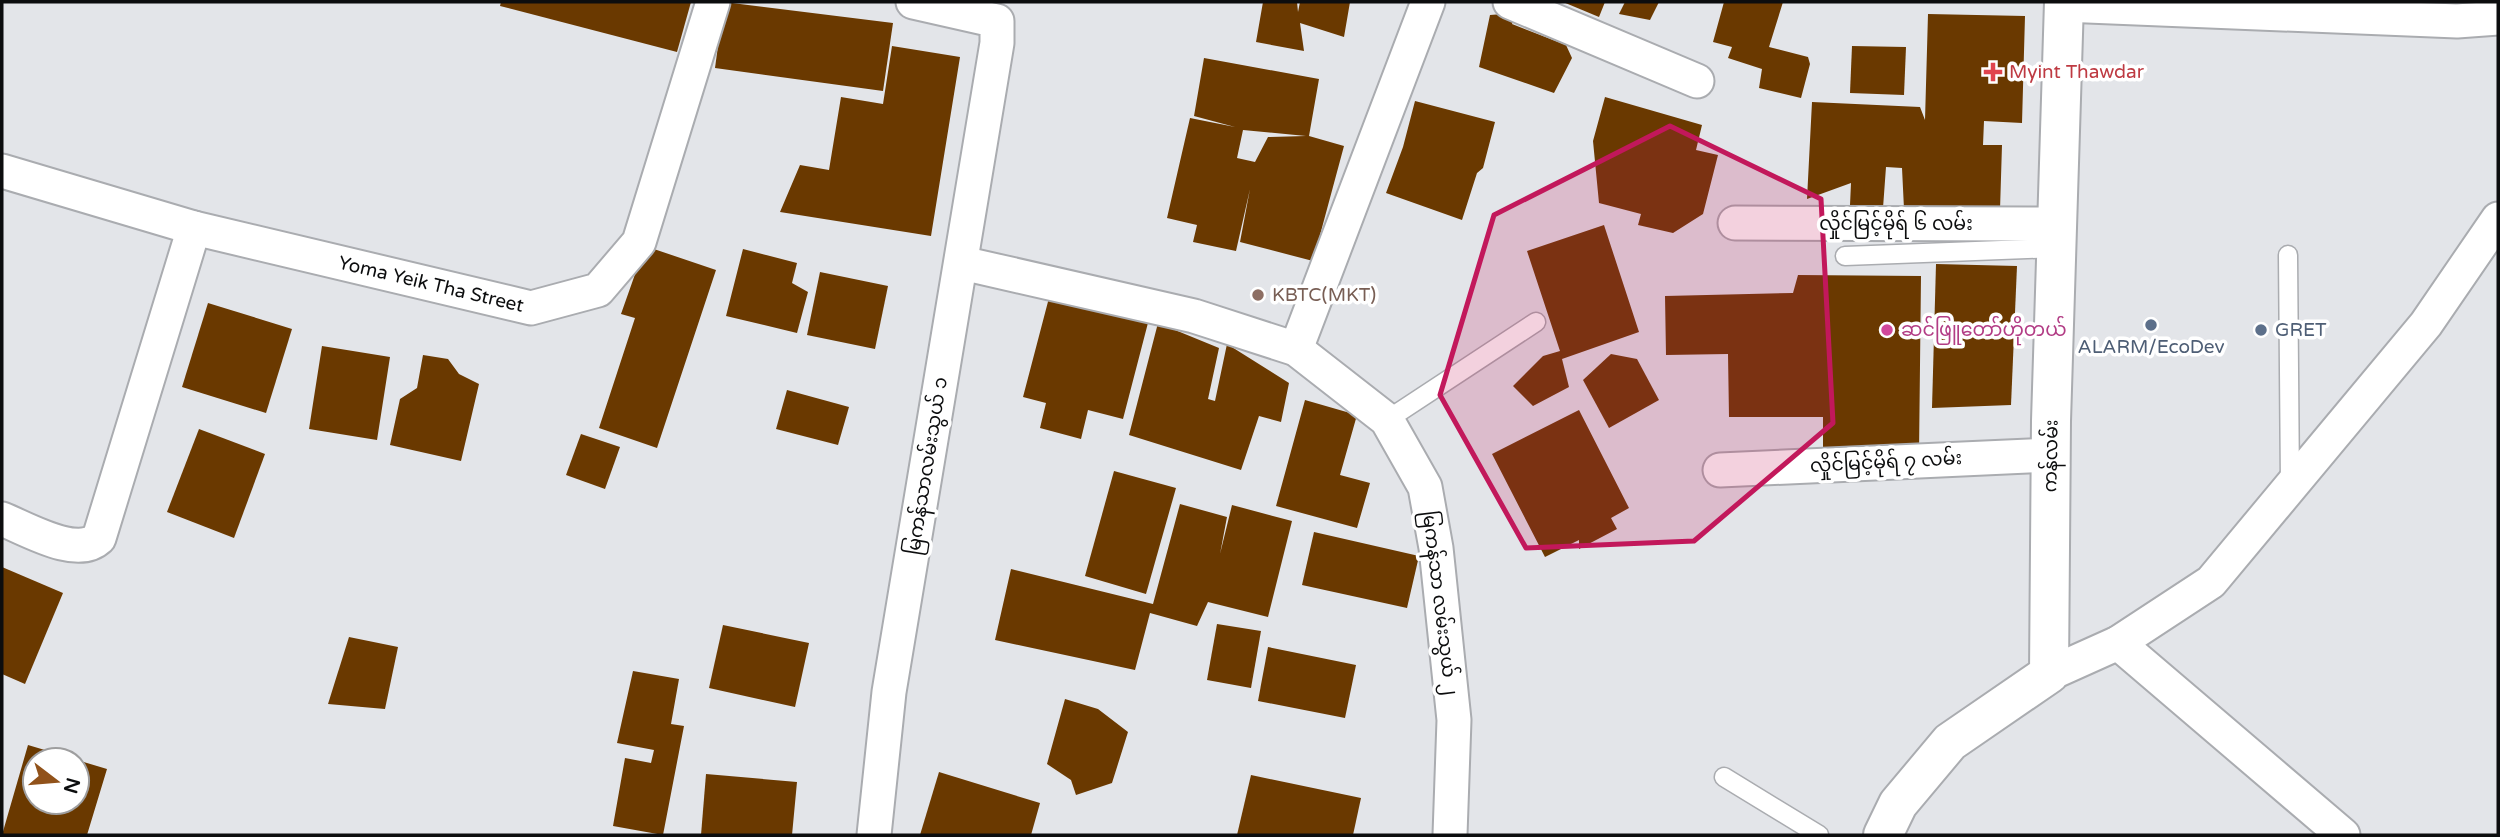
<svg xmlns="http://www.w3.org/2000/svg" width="2500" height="837" font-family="'Varela Round','Noto Sans Myanmar',sans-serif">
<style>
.building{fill:#6a3900;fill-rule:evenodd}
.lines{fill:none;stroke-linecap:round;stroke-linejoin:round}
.service-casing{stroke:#aaacb0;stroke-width:21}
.minor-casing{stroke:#aaacb0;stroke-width:37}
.secondary-casing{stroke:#aaacb0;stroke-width:42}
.service{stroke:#fff;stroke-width:18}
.minor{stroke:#fff;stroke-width:33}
.secondary{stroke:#fff;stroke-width:38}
.marked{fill:#c2185b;fill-opacity:0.2;stroke:#c2185b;stroke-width:5;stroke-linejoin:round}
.health-dot{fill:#e0444e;stroke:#fff;stroke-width:2.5}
.education-dot{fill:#8d6e63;stroke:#fff;stroke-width:2.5}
.service-dot{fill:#5c6f8a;stroke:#fff;stroke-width:2.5}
.hotel-dot{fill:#d1479c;stroke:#fff;stroke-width:2.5}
.labels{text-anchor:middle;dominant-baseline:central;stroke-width:7;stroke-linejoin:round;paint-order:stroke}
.health-label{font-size:19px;fill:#be3a42;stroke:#fff;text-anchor:start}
.street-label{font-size:19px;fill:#0c0d0e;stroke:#fff}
.education-label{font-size:19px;fill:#785e54;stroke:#fff;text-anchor:start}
.hotel-label{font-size:19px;fill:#b23c85;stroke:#fff;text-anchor:start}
.service-label{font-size:19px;fill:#4e5e75;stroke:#fff;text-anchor:start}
</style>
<rect width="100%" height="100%" fill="#e3e5e9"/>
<!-- building -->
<g class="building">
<path d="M501,2H691L677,52L500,6Z"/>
<path d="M724,2L893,23L883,91L715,68Z"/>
<path d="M1263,2H1297L1298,12L1300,2H1350L1344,37L1300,23L1304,51L1256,42Z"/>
<path d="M1563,2H1605L1599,17Z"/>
<path d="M1625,2H1659L1650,20L1619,14Z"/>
<path d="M1724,2H1783L1769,47L1808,57L1810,64L1801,98L1759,88L1762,69L1728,58L1732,47L1713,42Z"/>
<path d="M1516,13L1512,24L1566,45L1572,58L1554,93L1479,67L1490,15Z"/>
<path d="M1928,14L2025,16L2022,123L1984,121L1983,145H2002L2000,210L1904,209L1902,168L1886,167L1883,208L1850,205L1851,183L1807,199L1812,102L1920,107L1925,120Z"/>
<path d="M892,46L960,57L931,236L780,212L800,165L829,170L841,97L883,104Z"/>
<path d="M1852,46L1906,47L1904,95L1850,93Z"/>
<path d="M1204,58L1319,79L1309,136L1344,146L1313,261L1240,242L1250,189L1236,251L1193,242L1197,225L1167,218L1190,118L1235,127L1194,116ZM1243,130L1306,136L1268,137L1255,162L1237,158Z"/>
<path d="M1605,97L1702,125L1696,150L1718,155L1703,214L1673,233L1638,225L1641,214L1599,203L1593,141Z"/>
<path d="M1415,101L1495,122L1483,168L1477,173L1462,220L1386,193L1403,147Z"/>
<path d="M1604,225L1639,332L1562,359L1569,387L1533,406L1513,386L1543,356L1560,351L1527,251Z"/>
<path d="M645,246L716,270L657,448L599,428L635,318L621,314Z"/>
<path d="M743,249L797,263L792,283L808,292L797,333L726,316Z"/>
<path d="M1936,264L2017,266L2011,405L1932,408Z"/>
<path d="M820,272L888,286L875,349L807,335Z"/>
<path d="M1798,275L1921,276L1919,454L1823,453V417H1729L1728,354L1666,355L1665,296L1793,293Z"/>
<path d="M1050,294L1149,319L1123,419L1088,410L1081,439L1040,428L1046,403L1023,397Z"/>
<path d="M208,303L292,329L266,413L182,387Z"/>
<path d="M1158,323L1219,348L1208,399L1215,401L1227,344L1289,383L1281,422L1259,416L1241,470L1129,435Z"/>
<path d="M322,346L390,357L377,440L309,429Z"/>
<path d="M1611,354L1637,359L1659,400L1609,428L1583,380Z"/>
<path d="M423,355L448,359L459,374L479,384L461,461L390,445L400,399L417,388Z"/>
<path d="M787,390L849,407L838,445L776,429Z"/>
<path d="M1305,400L1357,415L1340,475L1370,483L1357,528L1276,506Z"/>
<path d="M1579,410L1629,508L1611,518L1617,529L1579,549V540L1545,557L1492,454Z"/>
<path d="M199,429L265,454L234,538L167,512Z"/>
<path d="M581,434L620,447L605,489L566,475Z"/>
<path d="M1114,471L1176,488L1146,594L1085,576Z"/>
<path d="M1180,504L1227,517L1220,554L1232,505L1292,521L1268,617L1208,602L1197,626L1150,613L1135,670L995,640L1011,569L1153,604Z"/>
<path d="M1314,532L1419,556L1407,608L1302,585Z"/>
<path d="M2,567L63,593L25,684L2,674Z"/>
<path d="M1217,624L1261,631L1251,688L1207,680Z"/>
<path d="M723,625L809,643L795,707L709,688Z"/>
<path d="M349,637L398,647L385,709L328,704Z"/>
<path d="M1268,647L1356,665L1345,718L1258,701Z"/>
<path d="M633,671L679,679L671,724L684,726L663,835L613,826L625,758L651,763L654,750L617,743Z"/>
<path d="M1065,699L1098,709L1128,732L1112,783L1076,795L1071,780L1047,764Z"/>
<path d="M28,745L75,759L35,760V802H77V760L107,769L87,835H2Z"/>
<path d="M939,772L1040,803L1031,835H920Z"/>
<path d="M706,774L797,782L792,835H701Z"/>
<path d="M1251,775L1361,798L1353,835H1237Z"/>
</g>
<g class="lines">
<!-- service casing -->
<g class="service-casing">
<g id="service">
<path d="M2288,255L2290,486"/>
<path d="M1845,256L2056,248"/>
<path d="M1387,420L1536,322"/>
<path d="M1724,777L1819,835"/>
</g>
</g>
<!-- minor casing -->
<g class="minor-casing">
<g id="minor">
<path d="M1510,2L1697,81"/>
<path d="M2063,5L2457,21L2498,18"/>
<path id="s1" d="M2,171L194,228L531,308L598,290L639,242L713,2"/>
<path d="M1735,223L2057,224"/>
<path d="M962,263L1194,316L1296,349L1387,420L1425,487L1436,548L1454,720L1450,835"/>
<path d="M1296,349L1428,2"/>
<path d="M1720,470L2051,455"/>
<path d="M2,519C27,529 77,559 99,538L194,228"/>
<path d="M2118,643L2343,835"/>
<path d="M2049,674L2118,643L2211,582L2426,324L2498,219"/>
<path d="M874,835L889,692L997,43V21L913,2"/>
</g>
</g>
<!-- secondary casing -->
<g class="secondary-casing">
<path id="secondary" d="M1883,835L1898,804L1950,742L2049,674L2051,421L2064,2"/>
</g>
<!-- service -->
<use href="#service" class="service"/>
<!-- minor -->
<use href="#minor" class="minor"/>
<!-- secondary -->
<use href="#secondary" class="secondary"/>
</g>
<!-- marked area -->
<path class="marked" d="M1670,126L1821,199L1833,423L1694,541L1526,548L1440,395L1494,215Z"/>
<!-- markers -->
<path class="health-dot" d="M1989.5 61.5h7v7h7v7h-7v7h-7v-7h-7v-7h7z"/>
<circle class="education-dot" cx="1258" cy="295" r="7"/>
<g class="service-dot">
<circle cx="2151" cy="325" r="7"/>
<circle cx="2261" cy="330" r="7"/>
</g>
<circle class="hotel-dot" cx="1887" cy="330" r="7"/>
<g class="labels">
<!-- health labels -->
<g class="health-label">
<text x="2009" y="72">Myint Thawdar</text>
</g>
<!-- street labels -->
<g class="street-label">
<text x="1896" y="224">လှိုင်မြင့်မိုရ် ၆ လမ်း</text>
<text stroke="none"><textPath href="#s1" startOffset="444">Yoma Yeik Tha Street</textPath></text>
<text transform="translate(2051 456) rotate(-89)">ကန်လမ်း</text>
<text transform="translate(1886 462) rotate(-3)">လှိုင်မြင့်မိုရ် ၇ လမ်း</text>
<text transform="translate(927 466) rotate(-81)">မြကန်သာလမ်းသွယ် ၁</text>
<text transform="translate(1440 603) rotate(83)">မြကန်သာ လမ်းသွယ် ၂</text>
</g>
<!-- education labels -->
<g class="education-label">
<text x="1272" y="295">KBTC(MKT)</text>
</g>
<!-- hotel labels -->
<g class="hotel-label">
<text x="1901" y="330">ဆင်ဖြူတော်ဟိုတယ်</text>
</g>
<!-- service labels -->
<g class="service-label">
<text x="2275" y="330">GRET</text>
<text x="2151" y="347" text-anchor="middle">ALARM/EcoDev</text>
</g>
</g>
<!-- border -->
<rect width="2500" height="837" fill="none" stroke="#0c0d0e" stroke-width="7"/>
<!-- north arrow -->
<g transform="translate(56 781) rotate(106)"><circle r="33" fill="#ffffff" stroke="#9e9e9f" stroke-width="2"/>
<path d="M0-5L12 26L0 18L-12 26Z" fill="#91521a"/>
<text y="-10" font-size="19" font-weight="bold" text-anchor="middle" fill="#0c0d0e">N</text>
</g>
</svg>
